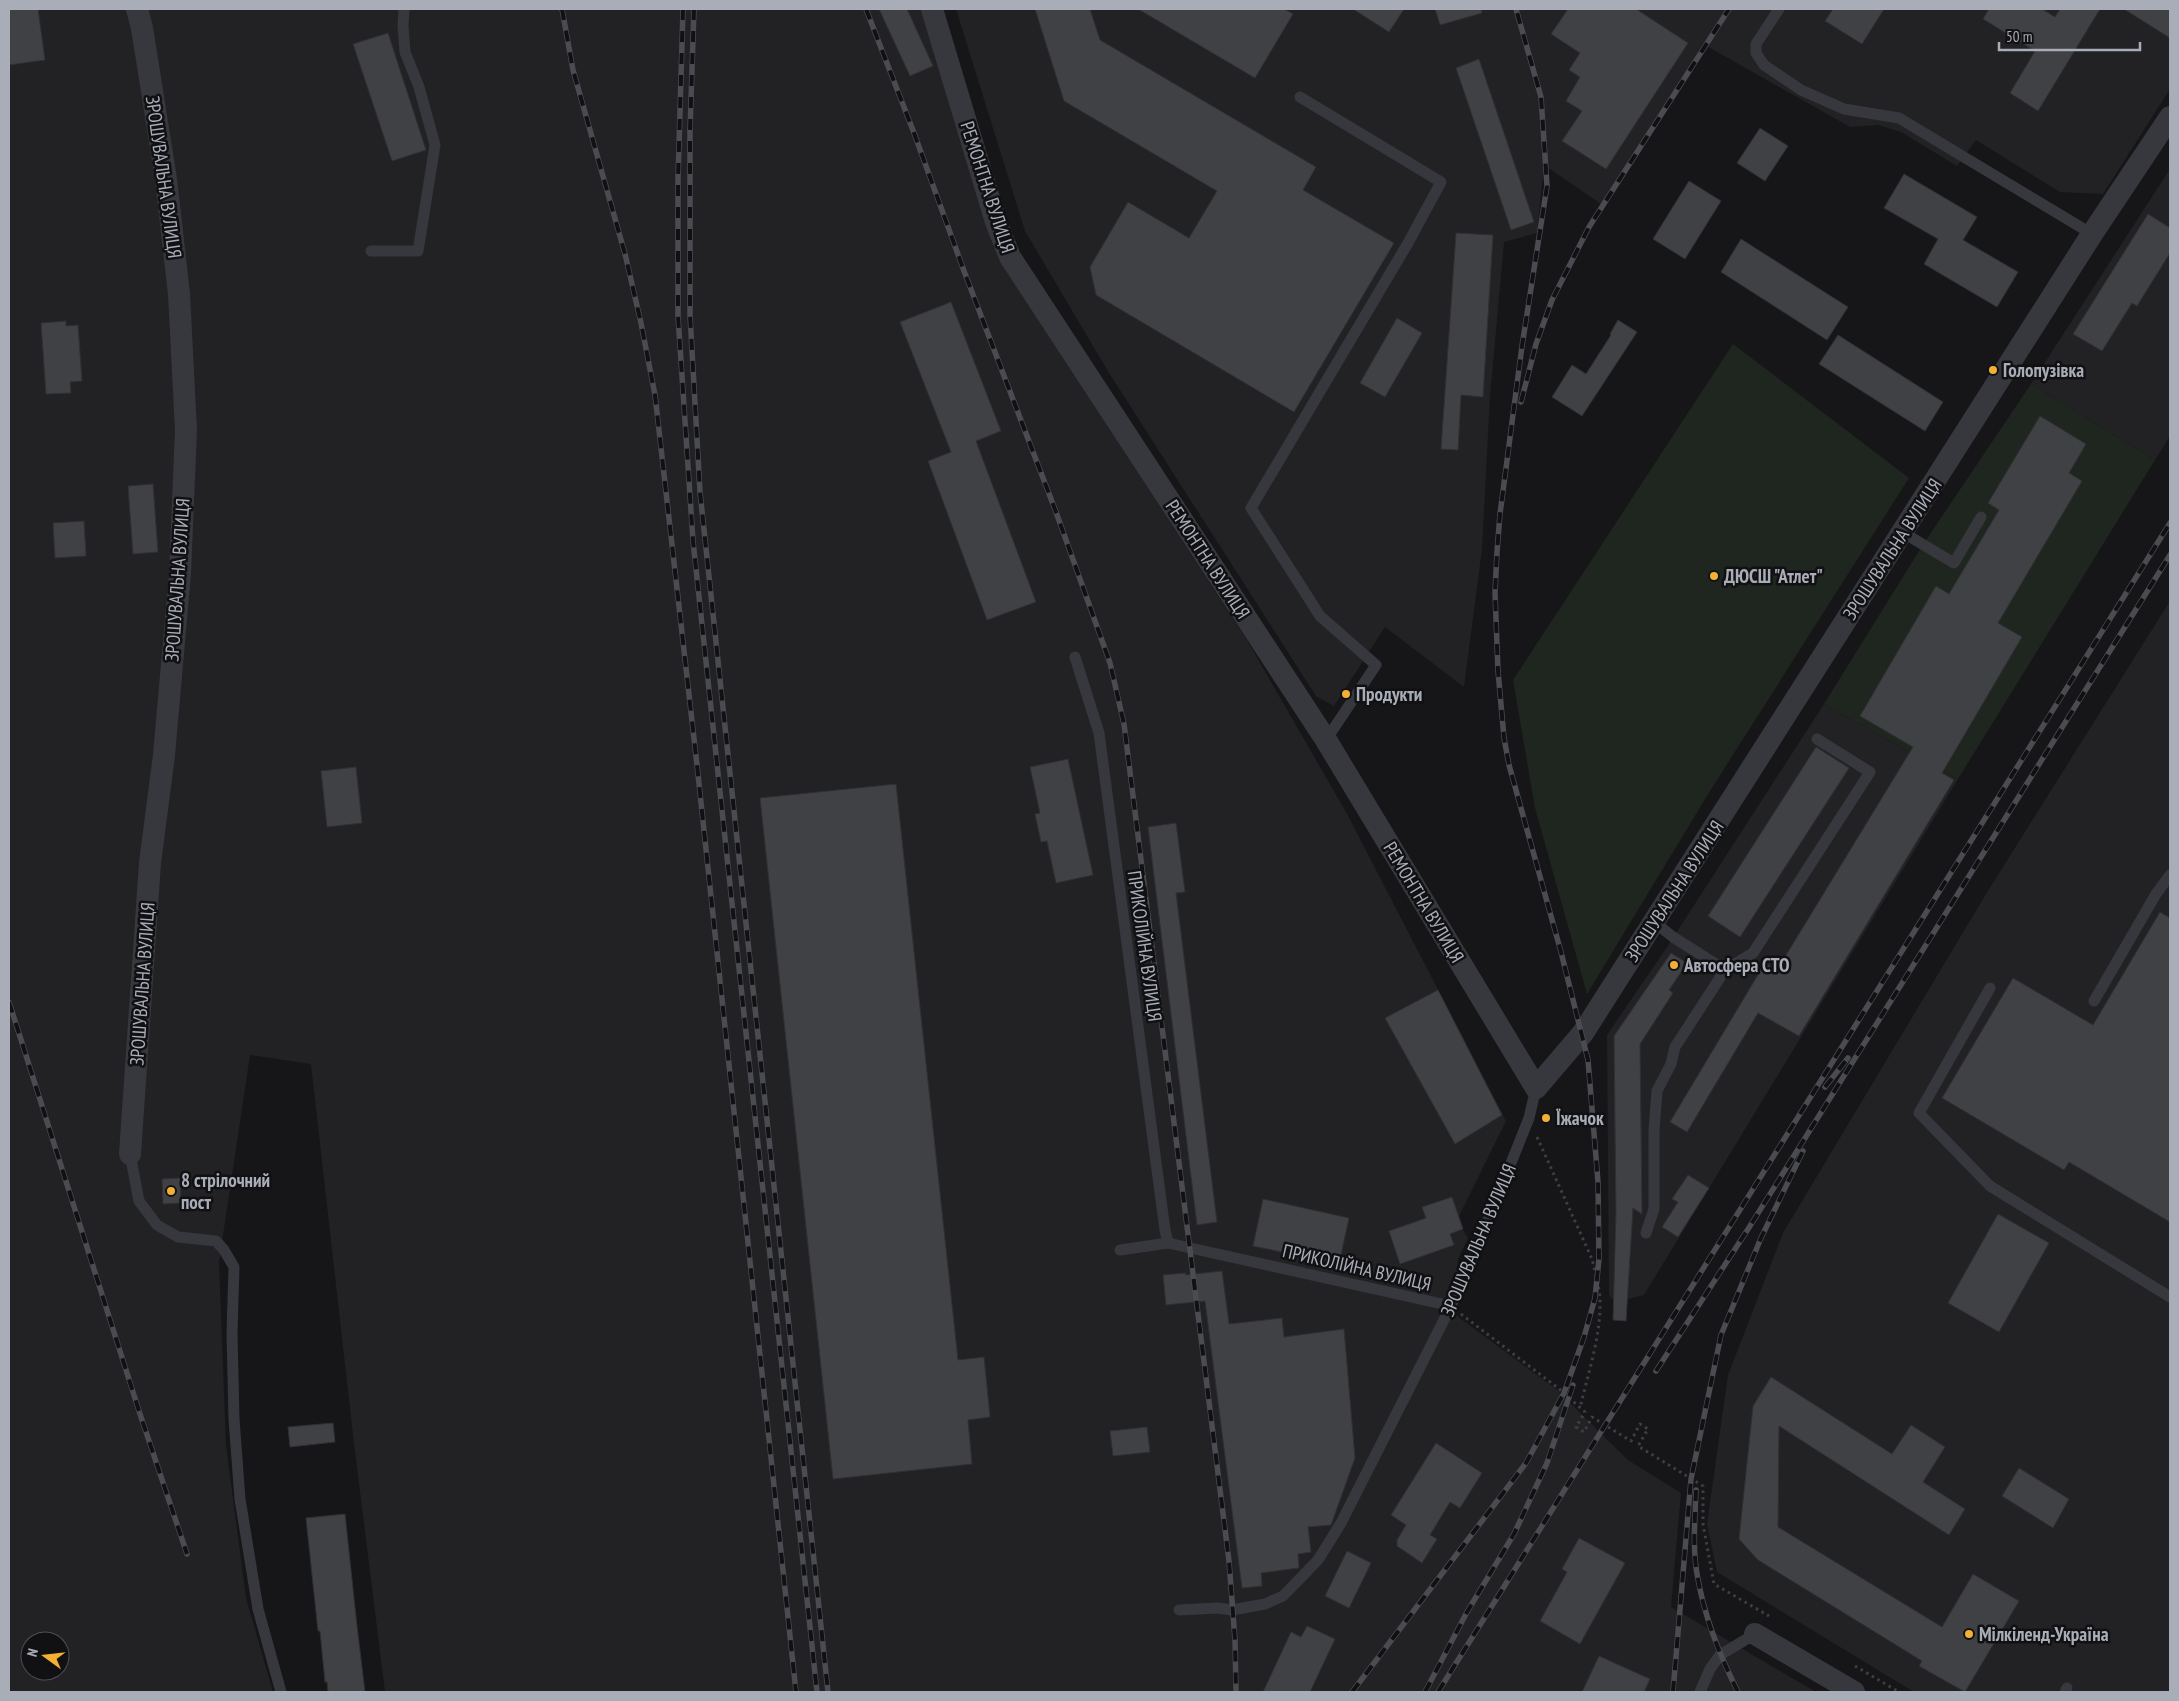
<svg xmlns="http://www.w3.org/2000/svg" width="2179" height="1701" font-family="'PT Sans Narrow',sans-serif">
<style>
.built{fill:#222225;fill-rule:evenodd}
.green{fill:#1e261f}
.building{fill:#404145;stroke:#303034}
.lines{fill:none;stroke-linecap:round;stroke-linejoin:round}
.path{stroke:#3d3f44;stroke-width:3;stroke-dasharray:2.5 4;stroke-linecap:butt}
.lane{stroke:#37383d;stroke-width:11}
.street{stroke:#37383d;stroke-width:22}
.rail-casing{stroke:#4a4c52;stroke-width:5.5}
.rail{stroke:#111113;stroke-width:4;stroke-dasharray:11;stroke-linecap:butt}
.poi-dot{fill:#f2b134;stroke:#111113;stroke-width:2}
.labels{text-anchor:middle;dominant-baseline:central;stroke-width:5;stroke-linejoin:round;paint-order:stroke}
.street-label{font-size:19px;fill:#a8adb8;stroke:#111113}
.poi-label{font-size:19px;font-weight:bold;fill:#a8adb8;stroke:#111113;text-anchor:start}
</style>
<rect width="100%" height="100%" fill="#161618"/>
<!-- built -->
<g class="built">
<path d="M9,9H925L1053,342L1248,642L1346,812L1506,1121L1457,1220L1468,1238L1458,1259L1457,1316L1556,1389L1628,1460L1681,1493L1671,1607L1816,1692H385L353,1435L311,1064L250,1055L219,1262L226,1445L246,1598L273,1692H9ZM30,1641H60V1671H30Z"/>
<path d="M956,9H2170V89L2103,194L2060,192L1976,140L1957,166L1901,132L1878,125L1850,127L1703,44L1604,206L1544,165L1537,233L1504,242L1490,396L1482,549L1464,687L1385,627L1334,706L1316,696L1109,373L1025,231Z"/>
<path d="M2170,169V436L2155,460L2031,384Z"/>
<path d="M2170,601V1692H1914L1717,1572L1707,1524L1728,1375L1783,1233L1986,894Z"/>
<path d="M1824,704L1958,779L1644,1295L1616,1302L1609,1296L1607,1035L1667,947Z"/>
</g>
<!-- green -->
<g class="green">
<path d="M1733,344L1909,478L1710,791L1587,994L1535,808L1513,680Z"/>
<path d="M2031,384L2155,460L1958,779L1824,704L1924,543Z"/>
</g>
<!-- building -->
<g class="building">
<path d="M9,9H38L45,60L9,65Z"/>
<path d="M879,9H907L933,66L910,76Z"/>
<path d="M1035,9H1090L1100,40L1316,167L1303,190L1394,243L1294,412L1096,295L1090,267L1128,202L1189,238L1217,191L1064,101Z"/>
<path d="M1138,9H1284L1293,14L1255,78Z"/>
<path d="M1353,9H1404L1389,32Z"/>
<path d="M1435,9H1481L1482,13L1440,25Z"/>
<path d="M1568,9H1636L1688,43L1606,169L1562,141L1582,111L1566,101L1580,77L1569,70L1580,53L1551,34Z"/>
<path d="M1833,9H1884L1862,44L1825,21Z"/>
<path d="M1989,9H2042L2055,17L2060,9H2100L2038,111L2010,93L2035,51L1983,19Z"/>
<path d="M2124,9H2170V38Z"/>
<path d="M388,33L426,150L392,161L353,44Z"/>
<path d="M1479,59L1534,222L1511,230L1456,68Z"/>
<path d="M1760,128L1788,146L1765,181L1737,163Z"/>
<path d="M1904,174L1977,217L1963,240L2018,272L1997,307L1924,264L1938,239L1884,208Z"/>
<path d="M1689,181L1721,201L1685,259L1653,239Z"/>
<path d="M2148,214L2170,228V253L2137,306L2132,303L2102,351L2073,334Z"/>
<path d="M1456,233L1493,235L1483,397L1461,395L1458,450L1441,449Z"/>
<path d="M1741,239L1848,307L1827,340L1721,272Z"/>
<path d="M951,302L1001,431L976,441L1036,602L987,620L928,461L951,452L900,322Z"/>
<path d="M1397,318L1422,333L1385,397L1360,383Z"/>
<path d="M1618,320L1637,332L1582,416L1552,397L1572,365L1586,374L1611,335L1610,334Z"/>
<path d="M66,321V326L78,325L82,381L70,382L71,393L46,394L41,323Z"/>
<path d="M1838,335L1943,402L1925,431L1819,364Z"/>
<path d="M2040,416L2086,444L2069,473L2082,481L1998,623L2022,637L1942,773L1954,780L1799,1036L1758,1013L1687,1132L1670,1122L1765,963L1777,970L1913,747L1860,716L1936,586L1949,594L1999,510L1988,503Z"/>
<path d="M153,484L158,552L133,554L128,486Z"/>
<path d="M84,521L86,556L55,558L53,523Z"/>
<path d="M1816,747L1849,768L1740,937L1708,916Z"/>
<path d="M1068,759L1093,875L1056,883L1047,841L1041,842L1035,814L1040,813L1030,767Z"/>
<path d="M356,767L362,823L327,827L321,771Z"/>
<path d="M896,784L958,1360L984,1357L990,1417L968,1420L972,1464L833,1479L760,798Z"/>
<path d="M1176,823L1185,892L1176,893L1217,1222L1197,1225L1148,827Z"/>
<path d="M2160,912L2170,918V1222L2069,1162L2064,1170L1942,1098L2013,978L2093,1025Z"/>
<path d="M1671,953L1687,963L1669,990L1673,993L1640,1044L1642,1214L1633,1208L1626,1321L1613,1320L1616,1212L1614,1036Z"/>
<path d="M1438,990L1502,1115L1455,1144L1385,1018Z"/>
<path d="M1688,1175L1709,1188L1678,1237L1662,1227L1678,1202L1672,1199Z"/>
<path d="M180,1178L181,1203L163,1204L162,1179Z"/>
<path d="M1452,1197L1463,1229L1450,1234L1454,1245L1400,1264L1389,1231L1426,1218L1422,1207Z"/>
<path d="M1263,1199L1349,1218L1339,1264L1253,1246Z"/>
<path d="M1998,1214L2049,1243L1999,1332L1948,1303Z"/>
<path d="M1222,1271L1229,1324L1282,1318L1284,1337L1344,1329L1355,1458L1331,1525L1308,1527L1311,1552L1298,1554L1299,1568L1261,1573L1262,1586L1242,1588L1205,1301L1166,1305L1163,1275L1185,1273L1186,1275Z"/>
<path d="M1771,1377L1892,1454L1911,1425L1945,1447L1923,1482L1965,1509L1949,1535L1779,1426L1778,1527L1942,1627L1973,1574L2019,1601L1965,1692L1919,1666L1922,1661L1758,1560L1739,1539L1753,1406Z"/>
<path d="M333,1423L335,1442L290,1447L288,1427Z"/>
<path d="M1147,1427L1150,1452L1113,1456L1110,1431Z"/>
<path d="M1436,1443L1482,1473L1460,1508L1450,1502L1430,1535L1437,1539L1422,1563L1397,1546V1540L1406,1525L1391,1515Z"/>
<path d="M2019,1468L2069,1499L2053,1528L2002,1496Z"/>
<path d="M345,1514L357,1626L365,1692H328L327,1682H325L320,1631H318L306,1518Z"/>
<path d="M1579,1538L1625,1563L1580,1644L1540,1621L1567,1572L1562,1569Z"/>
<path d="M1347,1551L1371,1563L1349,1608L1325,1596Z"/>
<path d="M1307,1626L1335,1639L1310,1692H1263L1291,1632L1301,1637Z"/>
<path d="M1599,1656L1650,1679L1644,1692H1582Z"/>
</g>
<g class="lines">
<!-- path -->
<g class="path">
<path d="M1537,1137L1592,1259C1595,1272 1600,1287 1600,1301C1601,1335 1588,1374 1580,1408"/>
<path d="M1461,1314L1558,1388L1585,1412L1576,1427L1584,1432L1592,1417L1631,1441L1640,1424L1648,1429L1638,1446L1703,1486V1524L1714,1584L1769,1616"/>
<path d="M1855,1666L1899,1692"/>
</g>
<!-- lane -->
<g class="lane">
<path d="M1779,9L1756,44V53L1764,65L1801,90L1844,109L1899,118L2092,234"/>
<path d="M1300,97L1441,182L1408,243L1251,508L1320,616L1376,665L1326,740"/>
<path d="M371,251H418L435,145L419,87L405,52L403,26L404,9"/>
<path d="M1902,532L1954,563L1981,517"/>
<path d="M1075,657L1099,733L1165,1230L1168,1243"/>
<path d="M1725,970L1753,953L1870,772L1817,739"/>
<path d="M1990,988L1919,1113L1990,1186L2170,1297"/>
<path d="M2094,1001L2156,894L2170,875"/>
<path d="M130,1154L139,1201L157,1225L178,1237L216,1241L224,1250L234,1267L232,1333L234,1419L240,1499L258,1609L281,1692"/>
<path d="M1646,1233L1654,1209V1130L1657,1091L1671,1064L1675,1047L1725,970L1673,937L1654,922"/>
<path d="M1120,1250L1168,1243L1451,1306"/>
<path d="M1179,1610L1218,1608L1232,1610L1265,1604L1283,1596L1318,1560L1341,1523L1451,1306L1477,1248L1529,1118L1536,1088"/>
<path d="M1700,1692L1710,1669L1720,1655L1755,1634"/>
<path d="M2065,1692L2067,1688"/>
</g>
<!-- street -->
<g class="street">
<path d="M932,9L996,222L1010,257L1326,740L1536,1088L1583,1033L2092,234L2170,117"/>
<path d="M130,1154L150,863L164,755L180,574L186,430L179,294L166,179L142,28L137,9"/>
<path d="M1755,1634L1854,1692"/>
</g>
<!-- rail casing -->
<g class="rail-casing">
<g id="rail">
<path d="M562,9L573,70L625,254L641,323L655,395L697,765L796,1692"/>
<path d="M683,9L678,180V316L693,541L817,1692"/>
<path d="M694,9L690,131V315L700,492L828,1692"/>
<path d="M866,9L914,133L964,271L1056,512L1110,663L1124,724L1229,1561L1235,1640L1236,1692"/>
<path d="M1521,402L1536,344L1552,300L1589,227L1729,9"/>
<path d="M9,1002L140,1414L187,1554"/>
<path d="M1825,1087L1848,1058"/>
<path d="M1656,1371L1750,1226L2170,555"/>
<path d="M1696,1490C1695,1520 1692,1551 1698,1579C1705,1619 1720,1656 1738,1692"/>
<path d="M1352,1692L1526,1463L1564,1393L1584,1337L1595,1298L1599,1259L1598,1182L1588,1060L1561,952L1509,765L1504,738L1498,671L1495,593L1497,552L1500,514L1522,346L1547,186L1541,97L1516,9"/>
<path d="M1425,1692L1467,1612L1514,1534L1547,1463L1573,1385"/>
<path d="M1438,1692L2170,523"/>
<path d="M1673,1692L1691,1479L1721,1335L1761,1238L1803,1151"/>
</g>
</g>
<!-- rail -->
<use href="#rail" class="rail"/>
</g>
<!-- markers -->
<g class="poi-dot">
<circle cx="1993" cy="370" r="5"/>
<circle cx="1714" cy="576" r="5"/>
<circle cx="1346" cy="694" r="5"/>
<circle cx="1674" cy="965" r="5"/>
<circle cx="1546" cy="1118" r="5"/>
<circle cx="171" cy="1191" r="5"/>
<circle cx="1969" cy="1634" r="5"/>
</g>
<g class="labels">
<!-- street labels -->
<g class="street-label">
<text transform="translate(164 177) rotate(82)">ЗРОШУВАЛЬНА ВУЛИЦЯ</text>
<text transform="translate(988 187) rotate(72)">РЕМОНТНА ВУЛИЦЯ</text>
<text transform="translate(1892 549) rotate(-57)">ЗРОШУВАЛЬНА ВУЛИЦЯ</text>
<text transform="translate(1208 559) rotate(57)">РЕМОНТНА ВУЛИЦЯ</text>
<text transform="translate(177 580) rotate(-86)">ЗРОШУВАЛЬНА ВУЛИЦЯ</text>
<text transform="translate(1674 891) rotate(-57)">ЗРОШУВАЛЬНА ВУЛИЦЯ</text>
<text transform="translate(1424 902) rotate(59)">РЕМОНТНА ВУЛИЦЯ</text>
<text transform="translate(1145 946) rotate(82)">ПРИКОЛІЙНА ВУЛИЦЯ</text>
<text transform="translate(142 984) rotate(-86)">ЗРОШУВАЛЬНА ВУЛИЦЯ</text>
<text transform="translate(1478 1240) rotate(-67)">ЗРОШУВАЛЬНА ВУЛИЦЯ</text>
<text transform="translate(1357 1267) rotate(13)">ПРИКОЛІЙНА ВУЛИЦЯ</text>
</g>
<!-- poi labels -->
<g class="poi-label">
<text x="2003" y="370">Голопузівка</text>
<text x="1724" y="576">ДЮСШ "Атлет"</text>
<text x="1356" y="694">Продукти</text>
<text x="1684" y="965">Автосфера СТО</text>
<text x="1556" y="1118">Їжачок</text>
<text x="181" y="1180">8 стрілочний<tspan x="181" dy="22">пост</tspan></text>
<text x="1979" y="1634">Мілкіленд-Україна</text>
</g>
</g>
<!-- border -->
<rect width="2179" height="1701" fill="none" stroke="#a8adb8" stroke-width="20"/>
<!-- north arrow -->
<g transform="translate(45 1656) rotate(285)"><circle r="24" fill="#111113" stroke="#4d4f55"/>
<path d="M0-4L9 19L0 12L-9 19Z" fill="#f2b134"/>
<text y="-8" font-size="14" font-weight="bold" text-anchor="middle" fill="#a8adb8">N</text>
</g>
<!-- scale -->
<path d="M1999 42v8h141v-8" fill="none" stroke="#a8adb8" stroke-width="2.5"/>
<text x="2006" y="42" font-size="15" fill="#a8adb8" stroke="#111113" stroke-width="4" paint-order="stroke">50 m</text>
</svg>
